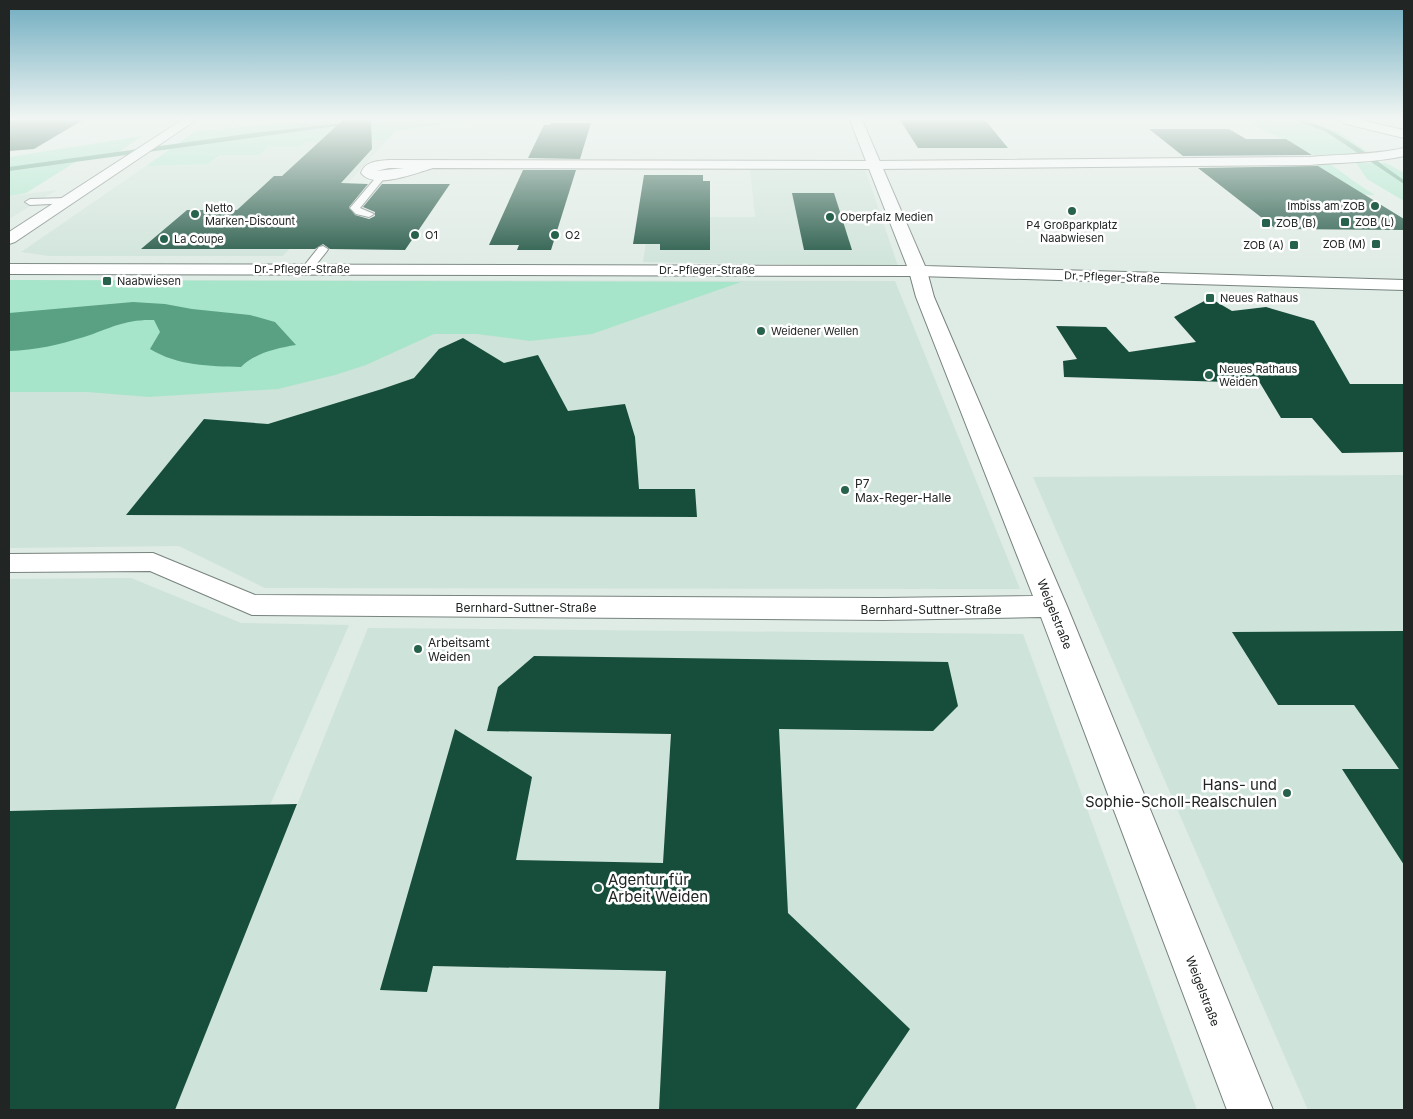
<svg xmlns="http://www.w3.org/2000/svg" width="1413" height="1119" font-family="Inter,sans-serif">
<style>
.built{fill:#cee3d9}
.green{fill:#a7e5ca}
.water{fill:#5aa184}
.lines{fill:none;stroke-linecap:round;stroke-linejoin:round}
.stream{fill:#5aa184;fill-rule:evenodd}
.building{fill:#174e3b}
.service-casing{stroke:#77837d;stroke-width:2}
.minor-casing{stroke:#77837d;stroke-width:2}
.tertiary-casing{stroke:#77837d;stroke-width:2}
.secondary-casing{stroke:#77837d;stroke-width:2}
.service{fill:#fff;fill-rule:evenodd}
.minor{fill:#fff;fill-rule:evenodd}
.tertiary{fill:#fff;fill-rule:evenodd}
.secondary{fill:#fff;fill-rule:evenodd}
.poi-dot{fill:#27624d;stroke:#fff;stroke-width:2}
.labels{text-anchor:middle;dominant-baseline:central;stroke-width:5;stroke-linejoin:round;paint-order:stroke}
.far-poi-label{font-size:11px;fill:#212523;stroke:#fff;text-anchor:start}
.far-street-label{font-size:11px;fill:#212523;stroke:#fff}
.poi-label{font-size:12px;fill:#212523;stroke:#fff;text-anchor:start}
.street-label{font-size:12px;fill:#212523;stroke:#fff}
.near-poi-label{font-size:15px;fill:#212523;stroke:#fff;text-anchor:end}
</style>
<rect width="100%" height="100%" fill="#dfebe5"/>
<!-- built -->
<g class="built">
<path d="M349,140H387L283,256H49L21,252L146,166L208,164L220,155H259L269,147H300L306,142H346Z"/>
<path d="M750,168L865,169L898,266L643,262L650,217H755Z"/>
<path d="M57,190L9,219V196Z"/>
<path d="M9,280L895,281L1020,589L265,588L179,546L9,548Z"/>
<path d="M1404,475V1110H1308L1033,477Z"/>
<path d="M131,578L241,623L349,625L270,805L9,811V579Z"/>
<path d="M368,628L1023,634L1197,1110H175Z"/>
</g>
<!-- green -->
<g class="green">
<path d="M329,120H495L453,123L395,131L387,140L306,142L300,147H269L259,155H220L208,164L146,166L196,131Z"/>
<path d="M1243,120H1303L1339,132L1372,155L1318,157Z"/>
<path d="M142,136L113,156L77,161L26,193L9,196V157Z"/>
<path d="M1356,163H1386L1404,173V201L1367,179Z"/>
<path d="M1330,164C1345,174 1359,186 1375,195L1337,194L1296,167L1298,165Z"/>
<path d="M9,280L741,282L592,334L530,341L477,334H434L366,365L335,375L278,389L149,397L87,392H9Z"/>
</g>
<!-- water -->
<path class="water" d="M133,302L165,304L192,309L250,315L275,322L296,345C277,348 255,353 241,367C209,366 178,366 150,349L160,332L154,320C125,319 111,328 84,337C58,345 36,350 9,351V313Z"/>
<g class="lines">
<!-- stream -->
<g class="stream">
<path d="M369,120H381L9,171V167L253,133Z"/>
<path d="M1294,120C1328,120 1376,161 1404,180V184L1325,131Z"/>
</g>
</g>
<!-- building -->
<g class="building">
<path d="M9,120H83L34,149L9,151Z"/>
<path d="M343,120H371L372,149L341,183L368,184L349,207L355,215L369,219L375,216V212L363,207L382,184H450L405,250L330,249L323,244L315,249H141L187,210H237L274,176H282Z"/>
<path d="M900,120H985L1008,148H918Z"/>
<path d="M551,123H591L580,159L528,158L544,125H550Z"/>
<path d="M1149,129H1229L1246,139H1286L1312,155L1183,156Z"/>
<path d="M1318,166L1404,219V230L1276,229L1198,168Z"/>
<path d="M523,170H576L551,250H517L519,245H489Z"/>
<path d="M644,175H703V181H710V250H660V244H633Z"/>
<path d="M792,193H834L852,250H804Z"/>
<path d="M1210,298L1232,311L1266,307L1314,321L1350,384H1404V452L1342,453L1312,418H1281L1260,383L1064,377L1063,361L1077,359L1056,326L1106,327L1129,352L1196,342L1174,317Z"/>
<path d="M463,338L504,363L538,355L568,411L625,404L635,437L639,489H695L697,517L126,515L204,419L268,424L382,389L414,378L439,349Z"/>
<path d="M1404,631V865L1342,769H1399L1354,705H1278L1232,632Z"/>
<path d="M534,656L948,662L958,706L933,731L779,729L788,913L910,1029L855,1110H659L666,971L433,966L427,992L380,990L455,729L532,777L516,860L663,863L671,734L487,731L498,687Z"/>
<path d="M297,804L175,1110H9V811Z"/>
</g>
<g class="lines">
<!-- service casing -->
<g class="service-casing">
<g id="service">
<path d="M382,173L386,176L360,208L374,214L369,217L356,214L350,208L379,174Z"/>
<path d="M68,198L73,201L71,203L30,205L25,202L30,199Z"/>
<path d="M323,246L328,249L327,251L311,271H303L301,269L303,267L319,247Z"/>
</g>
</g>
<!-- minor casing -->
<g class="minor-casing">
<g id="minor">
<path d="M1340,120H1360L1404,130V138L1342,123Z"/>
<path d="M1404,148V156C1373,163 1341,162 1309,165L875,169L433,168C416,173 374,190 361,173C365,161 378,161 389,160L875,161L1309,157C1341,154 1373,155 1404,148ZM389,168H404L376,171Z"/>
<path d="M918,266L924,267L927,271L934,297L1067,606L1273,1110H1227L1041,617L883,620L252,615L150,571L9,572V554L153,553L255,595L883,598L1033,596L916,297L909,271L912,267Z"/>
</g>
</g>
<!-- tertiary casing -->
<g class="tertiary-casing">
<path id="tertiary" d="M850,120H862L925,266L1404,280V290L918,276L9,274V264L907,266Z"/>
</g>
<!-- secondary casing -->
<g class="secondary-casing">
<path id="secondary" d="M182,120H196L15,242L9,244V232Z"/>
</g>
<!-- service -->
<use href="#service" class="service"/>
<!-- minor -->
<use href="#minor" class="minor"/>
<!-- tertiary -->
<use href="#tertiary" class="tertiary"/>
<!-- secondary -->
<use href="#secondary" class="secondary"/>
</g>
<!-- sky -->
<linearGradient id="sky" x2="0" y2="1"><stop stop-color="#6facc0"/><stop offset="0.43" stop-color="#f1f6f3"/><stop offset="1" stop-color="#f1f6f3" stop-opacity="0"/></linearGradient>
<rect width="1413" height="276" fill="url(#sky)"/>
<!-- markers -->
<g class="poi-dot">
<circle cx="1375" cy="206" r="5"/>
<circle cx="1072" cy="211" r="5"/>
<circle cx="195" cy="214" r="5"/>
<circle cx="830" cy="217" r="5"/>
<rect x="1340" y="217" width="10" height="10" rx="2.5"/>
<rect x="1261" y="218" width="10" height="10" rx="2.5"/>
<circle cx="415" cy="235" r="5"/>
<circle cx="555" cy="235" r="5"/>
<circle cx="164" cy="239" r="5"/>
<rect x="1371" y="239" width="10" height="10" rx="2.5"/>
<rect x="1289" y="240" width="10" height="10" rx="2.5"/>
<rect x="102" y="276" width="10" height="10" rx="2.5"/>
<rect x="1205" y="293" width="10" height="10" rx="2.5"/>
<circle cx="761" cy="331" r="5"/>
<circle cx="1209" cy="375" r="5"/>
<circle cx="845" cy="490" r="5"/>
<circle cx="418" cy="649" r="5"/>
<circle cx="1287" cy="793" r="5"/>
<circle cx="598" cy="888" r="5"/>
</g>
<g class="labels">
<!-- far-poi labels -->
<g class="far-poi-label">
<text x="1365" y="206" text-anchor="end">Imbiss am ZOB</text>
<text x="205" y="208">Netto<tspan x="205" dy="13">Marken-Discount</tspan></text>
<text x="840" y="217">Oberpfalz Medien</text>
<text x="1355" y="222">ZOB (L)</text>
<text x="1276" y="223">ZOB (B)</text>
<text x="1072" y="225" text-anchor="middle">P4 Großparkplatz<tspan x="1072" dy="13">Naabwiesen</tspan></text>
<text x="425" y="235">O1</text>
<text x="565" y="235">O2</text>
<text x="174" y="239">La Coupe</text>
<text x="1366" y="244" text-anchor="end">ZOB (M)</text>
<text x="1284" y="245" text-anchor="end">ZOB (A)</text>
<text x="117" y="281">Naabwiesen</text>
<text x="1220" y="298">Neues Rathaus</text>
<text x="771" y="331">Weidener Wellen</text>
<text x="1219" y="369">Neues Rathaus<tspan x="1219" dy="13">Weiden</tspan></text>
</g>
<!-- far-street labels -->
<g class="far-street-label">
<text x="302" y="269">Dr.-Pfleger-Straße</text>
<text x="707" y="270">Dr.-Pfleger-Straße</text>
<text transform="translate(1112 277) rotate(2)">Dr.-Pfleger-Straße</text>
</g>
<!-- poi labels -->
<g class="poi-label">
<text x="855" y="483">P7<tspan x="855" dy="14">Max-Reger-Halle</tspan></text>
<text x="428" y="642">Arbeitsamt<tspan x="428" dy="14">Weiden</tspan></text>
</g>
<!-- street labels -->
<g class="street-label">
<text x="526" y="607">Bernhard-Suttner-Straße</text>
<text x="931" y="609">Bernhard-Suttner-Straße</text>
<text transform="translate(1055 614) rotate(68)">Weigelstraße</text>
<text transform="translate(1203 991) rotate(69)">Weigelstraße</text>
</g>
<!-- near-poi labels -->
<g class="near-poi-label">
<text x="1277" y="784">Hans- und<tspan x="1277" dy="17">Sophie-Scholl-Realschulen</tspan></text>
<text x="608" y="879" text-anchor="start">Agentur für<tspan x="608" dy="17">Arbeit Weiden</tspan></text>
</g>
</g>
<!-- border -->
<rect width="1413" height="1119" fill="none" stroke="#212523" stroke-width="20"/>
</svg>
